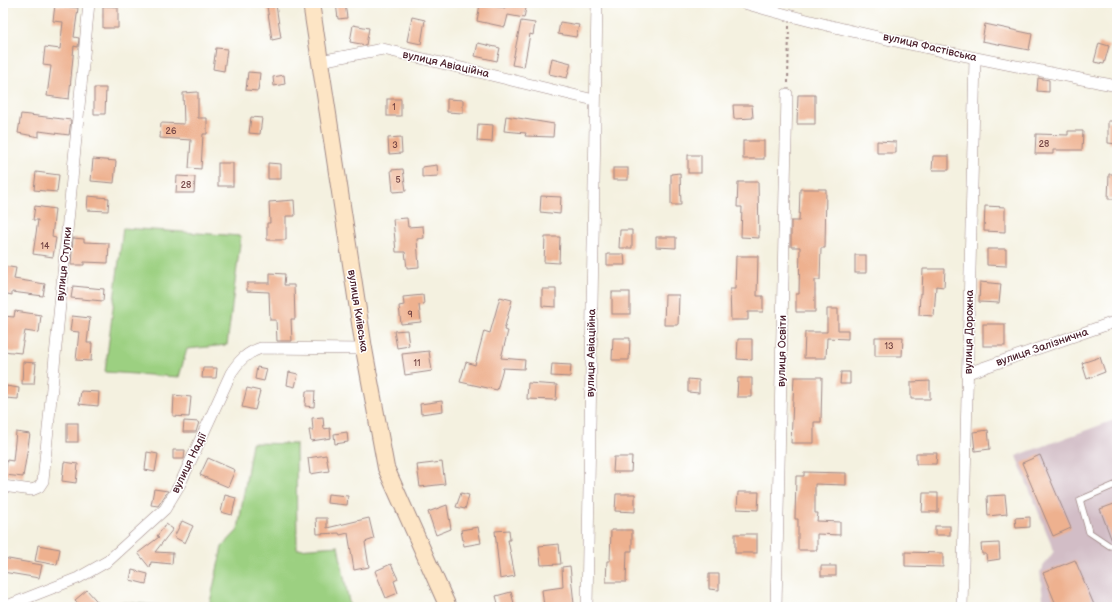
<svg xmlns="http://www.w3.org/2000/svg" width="1120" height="610" font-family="'Balsamiq Sans',sans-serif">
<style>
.industrial{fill:#d2bdc6}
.green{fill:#9cd081;stroke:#737856}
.building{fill:#eeb18f}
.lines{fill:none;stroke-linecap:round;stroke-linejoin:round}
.lane-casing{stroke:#9f8886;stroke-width:7}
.street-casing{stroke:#9f8886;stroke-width:12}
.secondary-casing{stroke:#9f8886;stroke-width:18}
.path{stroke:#9f8886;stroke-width:2;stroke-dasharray:3 3;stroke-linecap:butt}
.lane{stroke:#fff;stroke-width:5.5}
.street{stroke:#fff;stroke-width:11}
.secondary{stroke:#fde5c5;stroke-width:16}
.labels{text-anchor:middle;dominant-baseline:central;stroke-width:3;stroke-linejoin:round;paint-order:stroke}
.number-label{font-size:9px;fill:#734444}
.street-label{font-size:11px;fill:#4a1f2b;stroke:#fff}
</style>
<rect width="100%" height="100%" fill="#fff"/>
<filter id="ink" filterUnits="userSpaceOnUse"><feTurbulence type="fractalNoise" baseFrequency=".025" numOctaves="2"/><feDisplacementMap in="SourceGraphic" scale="8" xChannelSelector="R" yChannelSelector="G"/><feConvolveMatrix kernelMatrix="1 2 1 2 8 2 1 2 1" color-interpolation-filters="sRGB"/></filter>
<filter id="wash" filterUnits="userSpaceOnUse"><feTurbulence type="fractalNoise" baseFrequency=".012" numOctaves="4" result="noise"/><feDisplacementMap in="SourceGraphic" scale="16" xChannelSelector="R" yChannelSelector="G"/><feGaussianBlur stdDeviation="0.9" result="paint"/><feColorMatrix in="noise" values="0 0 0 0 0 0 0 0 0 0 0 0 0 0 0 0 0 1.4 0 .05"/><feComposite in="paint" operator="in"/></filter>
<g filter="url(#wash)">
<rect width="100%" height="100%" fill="#f4f1e0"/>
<!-- industrial -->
<path class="industrial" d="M1117,419V607H1044L1040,571L1054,551L1016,456Z"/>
<!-- green -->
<g class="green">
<path d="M123,228L241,236L227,345L187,349L179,377L105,372Z"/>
<path d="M252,443L296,444L297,549L338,546L350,607H209L222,547L238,530Z"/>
<path d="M120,602L176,607H117Z"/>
</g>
<g id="blocks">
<!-- building -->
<g class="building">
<path d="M336,3H345L347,18L338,19Z"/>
<path d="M506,3H527L524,18L508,15L505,27L477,21L480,4L505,8Z"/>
<path d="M55,5L78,8L74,37L79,38L78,47L74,46L69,99L47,96L51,66L43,65L45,47L60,49L63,22L53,21Z"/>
<path d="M276,5L281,38L272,40L267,6Z"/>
<path d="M103,6L118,7V28H103Z"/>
<path d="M412,17L425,20L421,44L407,41Z"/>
<path d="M521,21L535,23L533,35L530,34L524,67L512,65Z"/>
<path d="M560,22L579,25L576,37L558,34Z"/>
<path d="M985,24L1032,34L1029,50L982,41Z"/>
<path d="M353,25L369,28L366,45L350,42Z"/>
<path d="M478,43L500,48L497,61L475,56Z"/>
<path d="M1099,43L1109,46L1104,64L1094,62Z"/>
<path d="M216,48L227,49L224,71L213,69Z"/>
<path d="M552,58L571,63L567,78L549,74Z"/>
<path d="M248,72L260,73L258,91L246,90Z"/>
<path d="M284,75L285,84L274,86L273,77Z"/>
<path d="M1038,78L1049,80V92L1037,91Z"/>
<path d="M94,88H106L105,114H94Z"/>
<path d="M198,92V118H207V134H203L201,169L189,168L191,140L160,138L161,123L184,124L183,93Z"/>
<path d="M798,95H815V124H797Z"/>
<rect x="387" y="99" width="14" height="17"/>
<path d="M447,99L463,100V113L447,112Z"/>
<path d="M733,105H752L753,118L734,119Z"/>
<path d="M21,114L71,120L69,135L39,131V137L18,133Z"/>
<path d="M506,116L554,124L553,137L525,136L526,133L504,131Z"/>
<path d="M251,117L262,118L260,134L249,133Z"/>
<path d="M1108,121H1117V144L1108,143Z"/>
<path d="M478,124L493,125L492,142L477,141Z"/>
<path d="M1068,131H1083L1082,150H1053V154H1035L1036,134L1068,135Z"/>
<path d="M401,137L402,153L389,154L388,138Z"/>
<rect x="743" y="141" width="21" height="18"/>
<path d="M877,141L896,142V153H877Z"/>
<rect x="688" y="155" width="13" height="18"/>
<path d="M933,156H949V170H932Z"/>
<path d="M93,159L116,161L114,183L91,181Z"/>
<rect x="218" y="163" width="15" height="23"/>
<path d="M268,163L281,164V179H268Z"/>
<path d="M437,165L438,176L422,177V167Z"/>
<rect x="613" y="168" width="15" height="12"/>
<path d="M403,169L406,191L393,192L391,170Z"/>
<path d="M36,172L59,175L57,192L34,190Z"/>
<path d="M680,173L681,205H671V174Z"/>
<path d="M1109,174H1117V199H1108Z"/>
<path d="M177,176L195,177L194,193H176Z"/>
<path d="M738,182H758L759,238L741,237L742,207H737Z"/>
<path d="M800,189H826L825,248H821L820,280H815V312H796V294H799L800,247H791V221H799Z"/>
<path d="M88,196L109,198L108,211L87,210Z"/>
<path d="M541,196L561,197L560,214L540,212Z"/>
<path d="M294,200L295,216H286V240H267V223H270L269,202Z"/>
<path d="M35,206L55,209L52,237L56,238L53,257L33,254L38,220H33Z"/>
<path d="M985,206L1005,207V232L984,231Z"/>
<path d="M407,218L408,227L423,226L424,238L417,239L419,267L407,268L405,252H396L393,219Z"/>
<path d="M620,230H632V248H619Z"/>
<path d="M545,237H560L559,263L544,262Z"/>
<path d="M656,237H676V248L656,247Z"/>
<path d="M73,238L84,239V242L109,243L108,263L84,262V265H71Z"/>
<path d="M987,249H1006V266L987,265Z"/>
<path d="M607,254H624L625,265H607Z"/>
<rect x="855" y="255" width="11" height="18"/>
<path d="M736,256H758L757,296H763V312H748V320H731L730,289H735Z"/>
<path d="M3,266L16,268L14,279L45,284L43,296L12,292V295L3,293Z"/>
<path d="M923,269H945L944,287L936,286L934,316L919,315L920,293H922Z"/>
<path d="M270,273L285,274L284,285H294L295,319H291L292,341H277L276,320H270L269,292L247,291V283H270Z"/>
<path d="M980,282L1001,284L999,303L979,302Z"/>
<path d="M73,286L104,289L103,301L71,298Z"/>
<path d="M542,289H556V307L542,306Z"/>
<rect x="612" y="292" width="18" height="22"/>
<path d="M423,295L424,304L419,305L421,322L401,324L399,306L404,305L403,297Z"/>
<path d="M665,295H679L678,325H664Z"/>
<path d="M500,297L512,300L504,330L508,331L501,358L525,360L524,369L503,368L497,390L460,382L466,362L475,365L484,331L490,333Z"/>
<path d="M827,309H838V330H848V339L827,338L826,358H804L805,332H827Z"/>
<path d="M15,311L41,315L39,333L25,331L21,353L3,351L5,325H3V316L14,317Z"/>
<path d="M72,316L90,318L87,343H92L91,361L76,360L79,332L70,331Z"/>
<rect x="983" y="324" width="22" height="22"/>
<path d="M407,330L409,346L397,348L394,331Z"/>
<path d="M875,337H903L902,356H875Z"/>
<path d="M613,338H630L629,360H612Z"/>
<path d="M738,339H752V360L737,359Z"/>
<path d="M429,351L432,371L405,375L402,354Z"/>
<path d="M1100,357L1105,372L1087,379L1082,363Z"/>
<path d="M23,362L36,363L34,384H22Z"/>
<path d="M552,364L571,365L570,377L551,376Z"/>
<path d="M257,367L267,369L264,381L255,379Z"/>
<path d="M203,368H217L216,378H202Z"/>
<path d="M289,372L298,374L295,387L287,385Z"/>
<path d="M841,372H850V384H840Z"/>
<path d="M794,377H822L821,422H814V443H791Z"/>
<path d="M738,378H752V397H737Z"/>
<path d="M688,379L699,380V393L688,392Z"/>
<path d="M930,381V399H911V382Z"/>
<path d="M528,383L557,385L556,400L527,399Z"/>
<path d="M6,386L19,388L18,399L5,398Z"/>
<path d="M247,388L260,391L255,410L242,407Z"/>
<path d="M81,391L99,392L98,406L79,404Z"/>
<path d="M306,391H315L314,407L305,406Z"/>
<path d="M174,395L191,397L189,417L173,416Z"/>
<path d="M442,401L443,411L421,414L420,404Z"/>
<path d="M323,417L324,429L330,428L331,438L311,441L309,430H313L312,418Z"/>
<path d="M184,421L199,422L196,432H183Z"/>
<rect x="67" y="423" width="11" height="19"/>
<path d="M988,430L990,449L975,451L973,432Z"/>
<path d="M16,432L30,434L23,477L5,475L7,460L13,461Z"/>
<path d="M347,432L348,442L335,444L334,434Z"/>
<path d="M173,450H185L184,459H173Z"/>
<path d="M147,452L158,454L155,472L145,470Z"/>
<path d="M916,453H937L936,464H916Z"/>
<path d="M326,455L329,471L310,474L308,458Z"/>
<path d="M1040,455L1071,528L1053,536L1022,463Z"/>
<path d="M614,457H632L631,472H613Z"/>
<path d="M208,458L235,470L228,487L200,475Z"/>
<path d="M64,462L78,464L76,483L62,481Z"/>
<path d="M442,462L445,484L420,487L417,465Z"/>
<path d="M804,472L846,473V485L815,484V513H818L817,521L840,522V535L817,534V550H798V519H795L796,476H804Z"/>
<path d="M154,489L168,491L158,506L151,505Z"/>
<path d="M738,492H759L758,510L737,509Z"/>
<path d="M461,493L469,495L465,509L456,507Z"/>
<path d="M923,493H938V512H922Z"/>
<path d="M328,494L348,496L347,505L327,503Z"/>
<path d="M616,494H635V512L615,511Z"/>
<path d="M225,495L236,498L232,515L221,512Z"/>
<path d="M1005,495L1007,514L988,516L987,496Z"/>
<path d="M1117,503V540L1112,541L1100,509Z"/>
<path d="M447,505L451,529L436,535L428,512Z"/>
<path d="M1030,517V527L1016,528L1015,518Z"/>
<path d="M316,518H327V528L369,518L374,539L365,542L369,567L354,570L348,533L340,535L339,533L317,534Z"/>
<path d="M182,521L193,526L185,543L174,537Z"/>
<path d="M166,524L173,529L155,552L173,553L172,564L151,562L150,568L138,553L159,537L157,536Z"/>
<rect x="935" y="526" width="15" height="9"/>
<path d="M478,527L481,543L464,546L461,530Z"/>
<path d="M509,530L510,540H508L515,576L500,579L495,531Z"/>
<path d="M611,530H632V551H627L626,582H606L607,561H610Z"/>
<rect x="735" y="534" width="22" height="19"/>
<path d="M999,543L1000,559L987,561L986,554H982L981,544Z"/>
<path d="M559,544L561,564L541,565L539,546Z"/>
<path d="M38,545L60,549L57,565L35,561Z"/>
<path d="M905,552L943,553V567L905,566Z"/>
<path d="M3,558L42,565L39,578L3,572Z"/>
<path d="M1075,560L1095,607H1057L1043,573Z"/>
<path d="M391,564L398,579L394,581L398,593L386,598L375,571Z"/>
<path d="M570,566L574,604H563V607H544L542,590L563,587L562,567Z"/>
<rect x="821" y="566" width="15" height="10"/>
<path d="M132,570L148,574L146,584L130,580Z"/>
<path d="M709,574H719V590L709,589Z"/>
<path d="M87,590L102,607H81L75,600Z"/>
<path d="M511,592L515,607H499L496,596Z"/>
</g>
</g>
</g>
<g filter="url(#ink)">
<use href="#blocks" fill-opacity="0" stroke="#9f8886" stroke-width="1"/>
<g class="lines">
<!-- lane casing -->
<g class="lane-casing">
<path id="lane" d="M1117,484L1080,500L1089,532L1110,546L1117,544"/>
</g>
<!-- street casing -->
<g class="street-casing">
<g id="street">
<path d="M744,3C866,38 992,61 1117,86"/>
<path d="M320,61L383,49L594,100"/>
<path d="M968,373L1117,321"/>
<path d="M3,486L32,490L39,487L43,481L89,3"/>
<path d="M4,607L78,578L108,561L165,509L180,484L231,373C239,361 246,353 261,348L364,349"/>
<path d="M587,607L597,3"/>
<path d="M776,607L787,94"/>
<path d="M962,607L975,58"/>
</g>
</g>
<!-- secondary casing -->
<g class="secondary-casing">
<path id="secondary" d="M311,3L364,349L386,468L448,607"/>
</g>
<!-- path -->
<path class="path" d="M788,83L789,26"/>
<!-- lane -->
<use href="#lane" class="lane"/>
<!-- street -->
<use href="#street" class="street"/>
<!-- secondary -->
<use href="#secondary" class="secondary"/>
</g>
</g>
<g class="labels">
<!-- number labels -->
<g class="number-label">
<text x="394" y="107">1</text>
<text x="171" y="131">26</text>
<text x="1044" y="144">28</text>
<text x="395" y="145">3</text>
<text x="398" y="180">5</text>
<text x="186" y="185">28</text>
<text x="45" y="246">14</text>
<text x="410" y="314">9</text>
<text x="889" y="346">13</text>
<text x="417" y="363">11</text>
</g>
<!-- street labels -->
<g class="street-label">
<text transform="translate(930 47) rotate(13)">вулиця Фастівська</text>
<text transform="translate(446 64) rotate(13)">вулиця Авіаційна</text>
<text transform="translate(64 264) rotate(-84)">вулиця Ступки</text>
<text transform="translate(358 311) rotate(81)">вулиця Київська</text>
<text transform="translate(969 332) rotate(-89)">вулиця Дорожна</text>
<text transform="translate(1042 347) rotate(-19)">вулиця Залізнична</text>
<text transform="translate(782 351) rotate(-89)">вулиця Освіти</text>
<text transform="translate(591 353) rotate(-89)">вулиця Авіаційна</text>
<text transform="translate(189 463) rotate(-64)">вулиця Надії</text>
</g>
</g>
<!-- margin -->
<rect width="1120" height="610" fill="none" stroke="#fff" stroke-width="16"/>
</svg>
